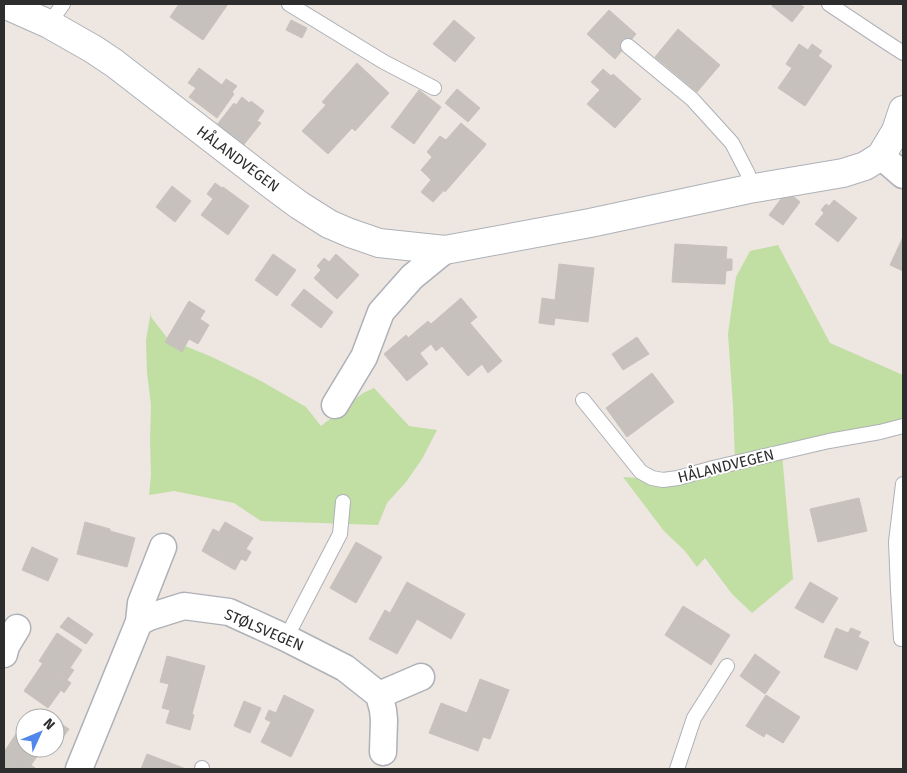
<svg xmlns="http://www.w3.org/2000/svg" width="907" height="773" font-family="'Fira Sans',sans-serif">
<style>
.green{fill:#c1dea3}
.building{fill:#c6c1bc;stroke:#c9c2bb}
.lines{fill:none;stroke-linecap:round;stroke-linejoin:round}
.lane-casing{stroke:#aeb1b8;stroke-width:16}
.street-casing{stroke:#aeb1b8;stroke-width:29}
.secondary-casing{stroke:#aeb1b8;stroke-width:30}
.lane{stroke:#fff;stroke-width:14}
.street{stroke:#fff;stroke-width:26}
.secondary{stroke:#fff;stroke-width:28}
.labels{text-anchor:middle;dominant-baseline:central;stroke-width:4;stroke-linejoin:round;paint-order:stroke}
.street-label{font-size:15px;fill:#2d2d2d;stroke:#fff}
</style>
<rect width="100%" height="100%" fill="#ede6e1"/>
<!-- green -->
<g class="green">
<path d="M778,245L830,343L903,375V424L855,444L782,454L793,579L752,613L732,594L705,558L697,567L685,551L664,531L623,477L648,479L735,461L733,405L728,334L736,277L750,251Z"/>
<path d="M151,311V317L168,339L212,357L261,381L306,407L321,426L363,393L374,388L409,426L437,430L422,459L406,482L387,503L378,525L261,521L234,503L174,491L149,495L151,475L150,441L151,405L147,373L146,340Z"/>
</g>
<!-- building -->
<g class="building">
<path d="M179,4H228L203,40L170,17Z"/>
<path d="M773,4H799L804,7L792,22L772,6Z"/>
<path d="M609,10L636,34L615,59L587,34Z"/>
<path d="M291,20L307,28L302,38L286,30Z"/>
<path d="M454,20L475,38L455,62L433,44Z"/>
<path d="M678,29L720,65L697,92L655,57Z"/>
<path d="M799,44L808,50L812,44L822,51L818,56L832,66L805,106L778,88L792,68L786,64Z"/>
<path d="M357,63L389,93L355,131L352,128L328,154L302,131L326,105L322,102Z"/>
<path d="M199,68L222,85L226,79L237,86L232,92L234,94L217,118L189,97L196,88L188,83Z"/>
<path d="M603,69L611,76L613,74L641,99L615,128L587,104L600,90L591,82Z"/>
<path d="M457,89L480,108L468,122L445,103Z"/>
<path d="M419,90L441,107L414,144L391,127Z"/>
<path d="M242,97L249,103L251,101L264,111L257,121L261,123L242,147L216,126L234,103L236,105Z"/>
<path d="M461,123L486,144L485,146L445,192L444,190L433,202L421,192L431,180L421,170L432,157L427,152L440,136L446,140Z"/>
<path d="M215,183L222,188L223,187L249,206L228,235L201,215L213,199L207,194Z"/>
<path d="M172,186L191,201L175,222L156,207Z"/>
<path d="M787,191L800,202L783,225L769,215Z"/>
<path d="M834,200L857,218L838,242L815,224L824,213L821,210L826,204L829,206Z"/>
<path d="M903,237V271L890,265Z"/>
<path d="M675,244L727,247L726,259H732V270L726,271L725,284L672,282Z"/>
<path d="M273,254L296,270L277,296L255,280Z"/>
<path d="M336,254L359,275L337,299L314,278L321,270L317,266L324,258L329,262Z"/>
<path d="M559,264L594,268L588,322L555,318L554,325L539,323L542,298L555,300Z"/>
<path d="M304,289L333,312L321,328L291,305Z"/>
<path d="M461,298L477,317L470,323L502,361L488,373L482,364L468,376L442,346L436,351L431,344L419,354L408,338L428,321L431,324Z"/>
<path d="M189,301L205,311L200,319L209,325L198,344L189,339L182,352L165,342Z"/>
<path d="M406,335L428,364L407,381L384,354Z"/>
<path d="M637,337L649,354L623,370L612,354Z"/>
<path d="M652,373L674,402L627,437L606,408Z"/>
<path d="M859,498L867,531L818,542L810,509Z"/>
<path d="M85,522L110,529V531L135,538L127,567L77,554Z"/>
<path d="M225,522L253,538L246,549L251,552L246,561L241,559L235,570L202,551L213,529L219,532Z"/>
<path d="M356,542L382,557L356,603L330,588Z"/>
<path d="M32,547L58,559L48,581L22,570Z"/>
<path d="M407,582L465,614L451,639L417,619L397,654L369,639L385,610L390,613Z"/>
<path d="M810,582L838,598L823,623L795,608Z"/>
<path d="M683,606L730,635L711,665L665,635Z"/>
<path d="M68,617L93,634L86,644L60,627Z"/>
<path d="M836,628L848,633L851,628L861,632L858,637L869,642L857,670L824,657Z"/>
<path d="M57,633L82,650L70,668L74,670L67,680L39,661Z"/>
<path d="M755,654L780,672L765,694L740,676Z"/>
<path d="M167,656L205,666L192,714L194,715L190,730L166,723L170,710L162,708L169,684L160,682Z"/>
<path d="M43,663L71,683L64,693L61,690L48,708L24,691Z"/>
<path d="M480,679L509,690L490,739L483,737L478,751L429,733L441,703L467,713Z"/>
<path d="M284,695L314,710L291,757L261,742L271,722L265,719L269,710L276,713Z"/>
<path d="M766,695L800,717L783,743L766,733L764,737L746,726Z"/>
<path d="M244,701L261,708L250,733L234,726Z"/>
<path d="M55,720L69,729L55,749L54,748H55Z"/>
<path d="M18,731L25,736V748H43L31,765L35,768L34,769H15L4,762V752Z"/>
<path d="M147,754L186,769H141Z"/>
<path d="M4,762L15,769H4Z"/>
</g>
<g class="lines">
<!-- lane casing -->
<g class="lane-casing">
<g id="lane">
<path d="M289,4L384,62L434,88"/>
<path d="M829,4L880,38L903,53"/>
<path d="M49,24L63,4"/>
<path d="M628,46L692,99L732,143L748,174L749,189"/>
<path d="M583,400L641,472L652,478L663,480L678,478L713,468L829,441L880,432L903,426"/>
<path d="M286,638L340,534L343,502"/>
<path d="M901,639L898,590L896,542L903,484"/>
<path d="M202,769V768"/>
<path d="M677,769L694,718L727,666"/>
</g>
</g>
<!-- street casing -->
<g class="street-casing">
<g id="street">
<path d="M881,156L903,175"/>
<path d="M335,405L364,357L381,312L412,277L445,250"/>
<path d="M139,622L149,617L184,606L229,612L286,638L345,668L379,695L383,710L384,720L383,752"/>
<path d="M4,654L6,646L17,628"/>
<path d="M379,695L421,677"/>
<path d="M79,769L139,622L141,603L163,547"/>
</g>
</g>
<!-- secondary casing -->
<g class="secondary-casing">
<path id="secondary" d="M4,4L49,24L93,49L114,63L272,185L299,205L329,224L350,233L379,243L445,250L590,223L749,189L843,173L865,166L881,156L896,131L903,110"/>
</g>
<!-- lane -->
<use href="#lane" class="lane"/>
<!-- street -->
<use href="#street" class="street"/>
<!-- secondary -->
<use href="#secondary" class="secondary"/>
</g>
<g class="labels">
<!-- street labels -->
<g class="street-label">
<text transform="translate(238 159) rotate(37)">HÅLANDVEGEN</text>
<text transform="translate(726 466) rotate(-14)">HÅLANDVEGEN</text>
<text transform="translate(264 630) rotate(23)">STØLSVEGEN</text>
</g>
</g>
<!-- border -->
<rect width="907" height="773" fill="none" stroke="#2d2d2d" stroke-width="10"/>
<!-- north arrow -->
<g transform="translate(40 733) rotate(46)"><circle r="24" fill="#ffffff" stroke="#ababab"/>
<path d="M0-4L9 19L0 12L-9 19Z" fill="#5187eb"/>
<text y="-8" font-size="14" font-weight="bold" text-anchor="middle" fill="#2d2d2d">N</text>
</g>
</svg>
